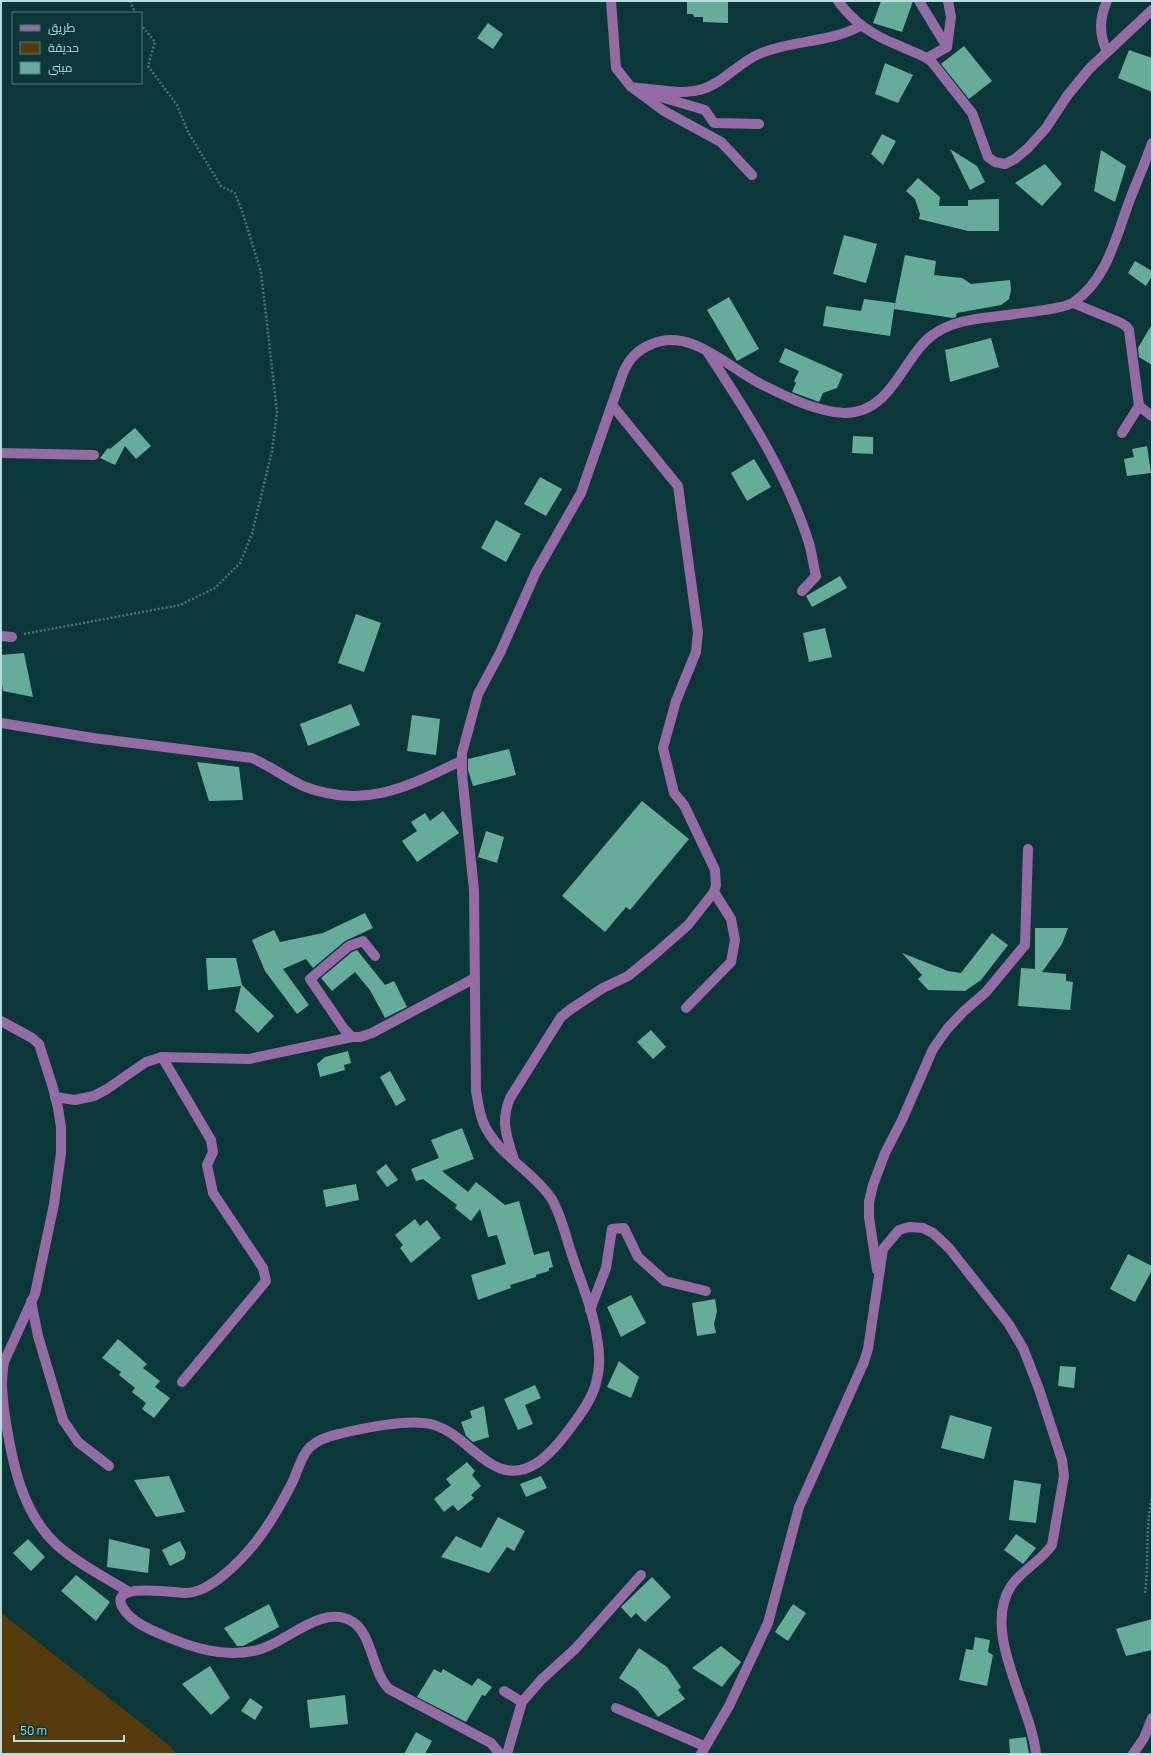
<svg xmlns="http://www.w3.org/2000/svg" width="1153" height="1755" font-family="Manrope,Cairo,sans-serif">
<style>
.green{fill:#563b0c}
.building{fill:#66ac9a}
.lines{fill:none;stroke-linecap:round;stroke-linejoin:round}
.path{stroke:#4b7374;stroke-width:2.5;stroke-dasharray:2 2;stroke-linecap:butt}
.minor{stroke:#956ba6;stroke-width:10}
</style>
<rect width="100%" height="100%" fill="#0c3738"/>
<!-- green -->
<path class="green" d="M1,1613L170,1746L176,1754H1Z"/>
<!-- building -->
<g class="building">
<path d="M687,1H728V23L703,22V17H694L693,14H687Z"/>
<path d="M881,1H913L902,32L873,23Z"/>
<path d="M488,23L503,34L493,49L477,38Z"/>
<path d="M964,46L992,81L969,99L941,64Z"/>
<path d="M1129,50L1152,58V92L1118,78Z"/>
<path d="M885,63L913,75L898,103L875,94Z"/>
<path d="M882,134L896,141L883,165L871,154Z"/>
<path d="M950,149L977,166L985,182L970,190Z"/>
<path d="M1101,150L1126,166L1115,202L1094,191Z"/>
<path d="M1045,164L1062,184L1042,206L1015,183Z"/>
<path d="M918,178L940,197L939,206H968V200L999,199V231H968L919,219L920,214L915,199L906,191Z"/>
<path d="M844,235L877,244L866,283L833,274Z"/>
<path d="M905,255L936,261L934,275L962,278L971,284L1010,280L1011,290L1009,299L1001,305L957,313L956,317L953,318L894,309Z"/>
<path d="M1135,261L1152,271V276L1146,286L1128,273Z"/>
<path d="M729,297L759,349L737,361L707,310Z"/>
<path d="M864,299L895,303L890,336L823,326L826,306L861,311Z"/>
<path d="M1152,324V365L1139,357L1138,348Z"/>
<path d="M991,338L999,367L950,382L945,350Z"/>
<path d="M785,348L843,374L837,388L823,393L819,402L792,392L796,383L794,381L799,371L779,362Z"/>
<path d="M135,428L151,446L136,459L125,446L115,465L100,458L108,448L110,449Z"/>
<path d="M853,436L873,437V454L852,453Z"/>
<path d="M1147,446L1151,473L1127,476L1124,459L1134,457L1132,449Z"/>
<path d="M754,459L771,487L747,501L731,473Z"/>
<path d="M540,477L562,489L546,516L524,504Z"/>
<path d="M496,520L521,534L506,562L481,548Z"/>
<path d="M840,576L847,588L812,607L806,596Z"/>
<path d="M356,614L381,623L364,672L338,663Z"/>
<path d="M825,628L832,657L809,662L803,633Z"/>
<path d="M24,653L33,697L3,691L1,676V655Z"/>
<path d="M351,704L360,725L308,746L300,724Z"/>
<path d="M412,715L440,719L436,755L407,751Z"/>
<path d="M509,749L516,775L473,786L468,770V759Z"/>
<path d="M197,762L239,767L243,800L209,801Z"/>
<path d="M642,801L689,839L630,910L626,907L605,932L562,896Z"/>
<path d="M443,811L459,833L417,862L402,841L417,831L411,822L425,813L430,821Z"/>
<path d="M486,831L504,837L497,863L478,857Z"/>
<path d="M365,913L373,928L345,941L313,968L306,959L283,969L309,1005L297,1014L265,971L252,940L274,930L280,942L323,933Z"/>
<path d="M1035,928H1068L1062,944L1042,972L1066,974V981L1073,982L1070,1010L1018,1006L1021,968L1035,969Z"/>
<path d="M992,933L1008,945L981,980L965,991L928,990L918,979L922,975L902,953L948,971L961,973Z"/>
<path d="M357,950L385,985L394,981L407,1007L385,1018L370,990L355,972L332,991L321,978L352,952Z"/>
<path d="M206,958H236L242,985L274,1016L258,1033L235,1011L241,986L208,990Z"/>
<path d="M651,1030L666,1047L653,1059L637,1042Z"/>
<path d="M348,1051L351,1063L344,1065L345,1070L320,1077L317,1064L325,1057Z"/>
<path d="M390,1071L406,1100L396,1106L380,1077Z"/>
<path d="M462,1128L474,1159L442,1171L468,1192L476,1182L505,1205L519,1201L534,1255L549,1251L553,1267L549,1268V1271L536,1275V1277L510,1285L511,1288L478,1300L471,1275L506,1264L497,1235L488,1237L480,1209L471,1221L455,1208L457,1205L423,1179L416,1181L411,1169L439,1158L431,1140Z"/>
<path d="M386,1164L398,1180L387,1187L376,1172Z"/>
<path d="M356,1184L359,1200L326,1207L323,1190Z"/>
<path d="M415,1219L420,1226L427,1220L441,1238L411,1263L400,1248L403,1245L395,1235Z"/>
<path d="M1128,1254L1152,1266V1270L1135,1302L1110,1289Z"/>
<path d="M631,1295L646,1323L621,1337L607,1307Z"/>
<path d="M715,1299L717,1311L714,1324L716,1333L697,1336L692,1303Z"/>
<path d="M118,1339L147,1364L143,1368L160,1381L155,1387L170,1398L154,1418L142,1409L146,1403L132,1392L135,1388L119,1375L121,1372L102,1358Z"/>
<path d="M619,1361L639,1377L631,1398L607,1387Z"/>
<path d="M1060,1366L1076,1367L1074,1388L1058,1386Z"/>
<path d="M535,1385L541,1398L525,1405L533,1424L518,1430L504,1399Z"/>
<path d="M484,1406L489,1437L473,1442L466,1436L461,1422L472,1418L470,1411Z"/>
<path d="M950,1415L992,1427L984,1459L941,1448Z"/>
<path d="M467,1462L475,1471L472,1475L481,1486L471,1495L474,1498L458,1511L453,1505L444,1512L434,1499L451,1485L446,1479Z"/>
<path d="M169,1476L185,1512L156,1517L134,1480Z"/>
<path d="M541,1476L547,1488L526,1497L520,1484Z"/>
<path d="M1014,1480L1041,1484L1036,1523L1009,1520Z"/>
<path d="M498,1517L525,1531L514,1551L507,1547L489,1573L441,1557L456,1536L481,1548Z"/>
<path d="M1016,1534L1036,1548L1023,1564L1004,1550Z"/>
<path d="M28,1539L45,1557L31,1571L13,1553Z"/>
<path d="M109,1539L150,1549L148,1573L107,1567Z"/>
<path d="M180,1541L186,1553L184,1559L170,1566L162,1550Z"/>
<path d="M76,1575L110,1602L96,1621L61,1591Z"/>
<path d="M652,1577L671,1597L645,1622L636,1613L631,1618L621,1607Z"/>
<path d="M269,1604L279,1627L243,1646H237L224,1628Z"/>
<path d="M793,1604L806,1613L788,1641L775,1632Z"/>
<path d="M1152,1619V1650L1126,1656L1116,1629Z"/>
<path d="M975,1637L990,1640L988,1652L993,1655L987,1686L959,1680L966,1649L973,1650Z"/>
<path d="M721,1646L741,1662L722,1687L692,1668Z"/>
<path d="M639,1648L667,1667L681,1687L678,1690L685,1699L658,1717L637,1690L619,1678Z"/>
<path d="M210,1666L230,1698L211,1715L182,1684Z"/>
<path d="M434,1669L441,1673L443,1669L472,1686L478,1678L492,1687L485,1696L482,1695L466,1722L417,1697Z"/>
<path d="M345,1695L348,1724L310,1728L307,1700Z"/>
<path d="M250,1698L263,1707L255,1720L241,1711Z"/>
<path d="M416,1732L432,1741L425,1754H404Z"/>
<path d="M1026,1737L1029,1754H1010L1009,1739Z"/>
</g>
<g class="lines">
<!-- path -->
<g class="path">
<path d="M130,1L135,13"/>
<path d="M24,634L180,605L215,588L240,563L252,534L272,451L277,412L261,272L242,211L235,193L221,186L188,132L177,105L148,66L155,42L141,25"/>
<path d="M1145,1593C1149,1561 1145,1529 1152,1497"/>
</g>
<!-- minor -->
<g class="minor">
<path d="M611,1L616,68L631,87L638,88C657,89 681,95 699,90C721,85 738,63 759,54C791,40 830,43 860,26"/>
<path d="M838,1C854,23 874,36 900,46C910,51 922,54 931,61L972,113L988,157L995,162L1005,164L1015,159L1028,148L1046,128L1067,96L1089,69L1152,10"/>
<path d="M919,1L947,47L927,58"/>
<path d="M947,47L951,17L948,1"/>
<path d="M1107,52C1099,34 1099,19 1107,1"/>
<path d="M633,88L664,111L721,142L752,175"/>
<path d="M644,92L705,110L714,123L759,124"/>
<path d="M1073,303L1119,322L1126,326L1129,330L1139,406L1122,433"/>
<path d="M708,353C747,412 786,472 808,540C812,552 813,564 816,576L802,591"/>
<path d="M1139,406L1152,416"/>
<path d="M1,453L94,455"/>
<path d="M1,636L12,637"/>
<path d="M1,723L93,738L252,758C270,766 286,778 303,786C364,810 407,787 461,761"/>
<path d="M375,956L363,941L349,946L310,979L344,1029L352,1037H360L372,1033L475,978"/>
<path d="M686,1008L731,962L735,940L731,919L714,892"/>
<path d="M1,1021L32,1038L39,1044L53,1088L58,1108L61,1127V1153L54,1204L35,1294L4,1362C0,1383 3,1403 6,1423C13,1466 23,1514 57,1545C78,1564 105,1577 129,1592"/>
<path d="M162,1057L211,1140L213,1152L207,1165L213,1193L263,1268L266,1281L182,1382"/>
<path d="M55,1097L75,1100L94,1096L107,1089L146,1062L162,1057L249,1059L352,1037"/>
<path d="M514,1160C507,1136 500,1123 510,1098L561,1017L571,1009L603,988L628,976L655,954L688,925L714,892L716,885L715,870L684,805L674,793L663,748L676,701L696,652L698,632L678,486L612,405"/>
<path d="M877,1270L869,1217V1202L873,1185L885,1153L902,1120L933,1049L947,1029L964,1011L986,992L1025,945L1028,849"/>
<path d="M31,1301L38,1336L63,1420L78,1442L109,1466"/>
<path d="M590,1310L606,1268L612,1229L624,1228L638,1257L665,1281L706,1291"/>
<path d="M504,1691L522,1702"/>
<path d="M616,1708L704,1746"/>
<path d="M500,1754L491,1743L389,1689C372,1672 372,1634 353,1622C320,1602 285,1646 253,1651C222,1657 193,1648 165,1636C151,1630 131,1622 123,1608C106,1581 176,1593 185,1593C199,1593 210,1585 220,1578C253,1552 274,1519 293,1481C298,1470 301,1456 310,1447C318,1440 329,1436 339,1434C363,1428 411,1418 434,1425C457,1432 472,1453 493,1465C526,1484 553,1452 571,1427C581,1414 592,1399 596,1383C600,1369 600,1353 597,1338C593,1309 580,1280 571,1252C565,1234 561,1214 551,1198C532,1170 496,1154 483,1122C479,1112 478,1101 476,1091L474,890L462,774V753L478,694L500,653L536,572L581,493L623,373C629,359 637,350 652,344C689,327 728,367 759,383C785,396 816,412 845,413C893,413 903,355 934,334C956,318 989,318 1015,314C1028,312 1064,309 1074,302C1106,280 1115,240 1128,205C1135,185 1145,164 1152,143"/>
<path d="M507,1754L522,1702L541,1680L575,1649L641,1575"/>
<path d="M701,1754L729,1706L768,1623L799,1507L864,1362L868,1349L883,1249L899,1230L909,1227L923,1228L933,1233L949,1248L1008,1323L1023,1348L1039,1389L1062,1460L1064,1476L1052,1545C1041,1561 1022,1570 1011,1586C981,1633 1031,1704 1036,1754"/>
<path d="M1133,1754L1144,1738L1152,1718"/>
</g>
</g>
<!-- border -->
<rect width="1153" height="1755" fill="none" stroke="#b9dddd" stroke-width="4"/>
<!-- legend -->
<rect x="12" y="12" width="130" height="72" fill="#0c3738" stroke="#51797a"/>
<rect x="20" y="25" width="20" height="6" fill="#956ba6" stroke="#51797a"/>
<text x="48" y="32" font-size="12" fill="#b9dddd">طريق</text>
<rect x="20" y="42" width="20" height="12" fill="#563b0c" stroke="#51797a"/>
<text x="48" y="52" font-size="12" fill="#b9dddd">حديقة</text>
<rect x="20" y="62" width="20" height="12" fill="#66ac9a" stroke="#51797a"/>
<text x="48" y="72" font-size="12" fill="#b9dddd">مبنى</text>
<!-- scale -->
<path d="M14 1735v6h110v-6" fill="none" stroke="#b9dddd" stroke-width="2"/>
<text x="20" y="1735" font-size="12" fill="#b9dddd" stroke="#0c3738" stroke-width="3" paint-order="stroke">50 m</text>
</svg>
